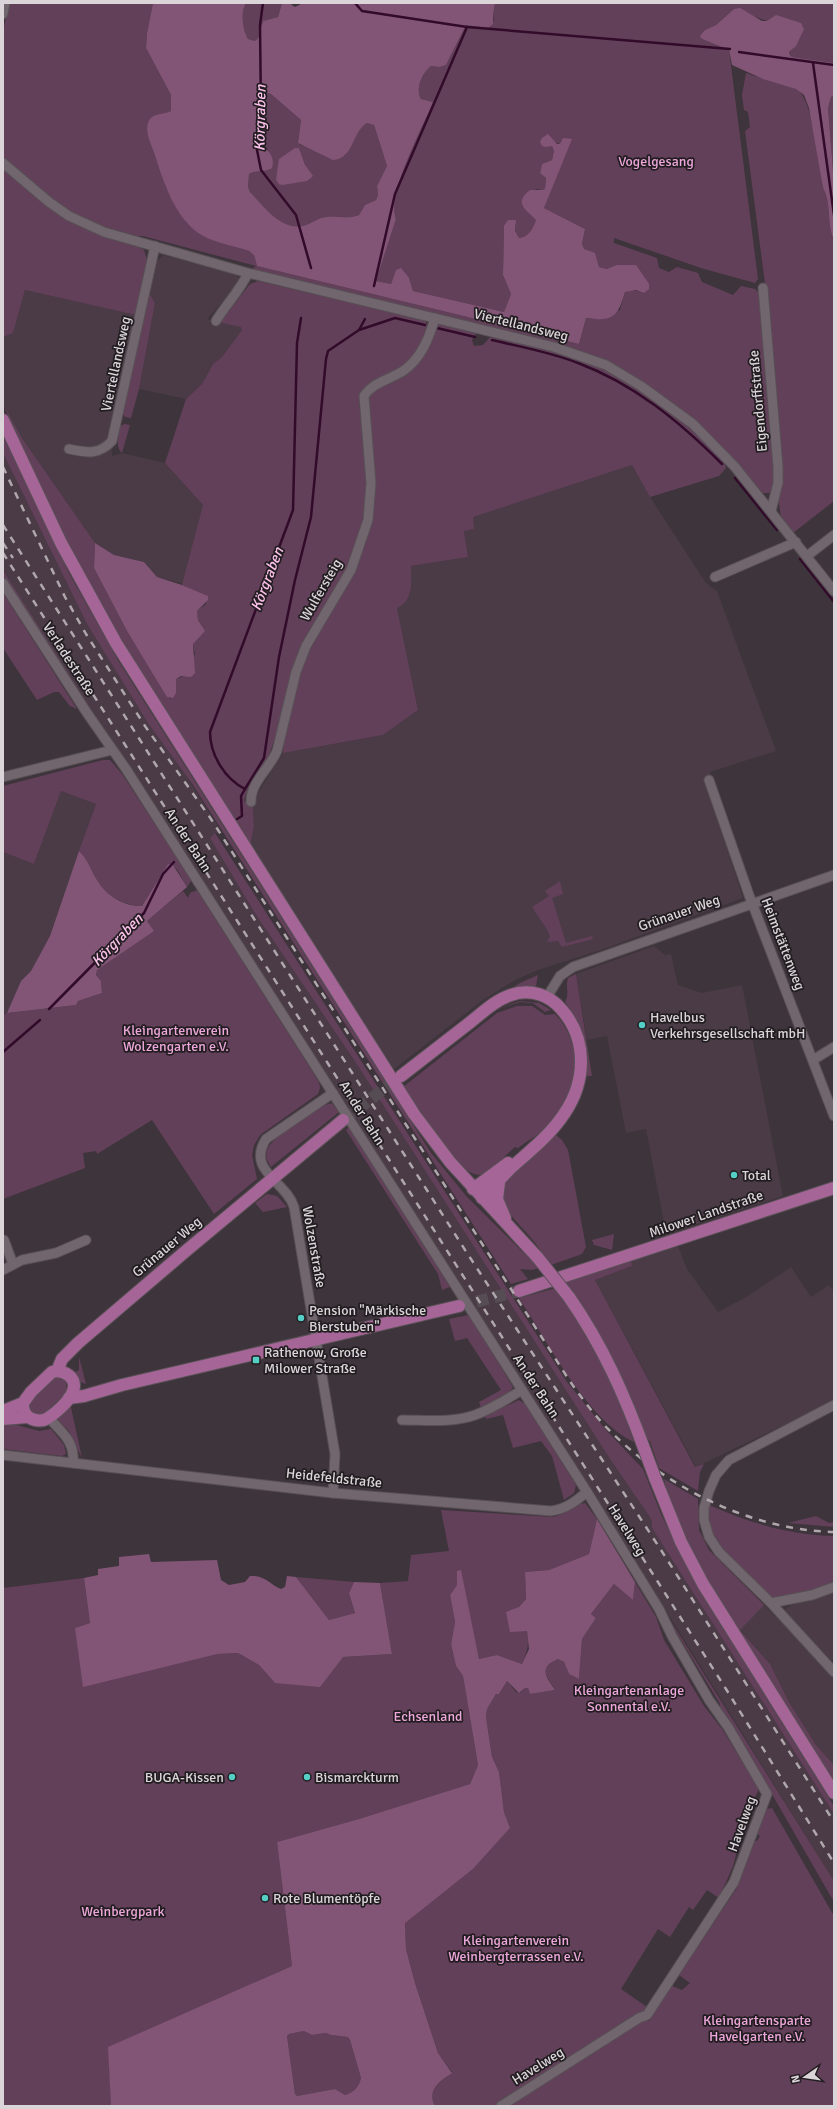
<svg xmlns="http://www.w3.org/2000/svg" width="837" height="2109" font-family="Signika,sans-serif">
<style>
.built{fill:#4a3b46}
.green{fill:#63405a;fill-rule:evenodd}
.forest{fill:#825577;fill-rule:evenodd}
.lines{fill:none;stroke-linecap:round;stroke-linejoin:round}
.stream{stroke:#320b2b;stroke-width:2.5}
.major-tunnel{stroke:#564c53;stroke-width:12;stroke-dasharray:12 6;stroke-linecap:butt}
.minor-casing{stroke:#585055;stroke-width:11}
.major-casing{stroke:#585055;stroke-width:14}
.minor{stroke:#71666e;stroke-width:9}
.major{stroke:#a56597;stroke-width:12}
.rail{stroke:#afa7ac;stroke-width:2.5;stroke-dasharray:7 7;stroke-linecap:butt}
.major-bridge-casing{stroke:#585055;stroke-width:14;stroke-linecap:butt}
.major-bridge{stroke:#a56597;stroke-width:12}
.poi-dot{fill:#55cec5;stroke:#221d20;stroke-width:1.5}
.labels{text-anchor:middle;dominant-baseline:central;stroke-width:3.5;stroke-linejoin:round;paint-order:stroke}
.park-label{font-size:14px;fill:#eda7db;stroke:#221d20}
.street-label{font-size:14px;fill:#dbd5d9;stroke:#221d20}
.poi-label{font-size:14px;fill:#dbd5d9;stroke:#221d20;text-anchor:start}
.water-label{font-size:15px;font-style:italic;fill:#fcc2ec;stroke:#221d20}
</style>
<rect width="100%" height="100%" fill="#3e343b"/>
<!-- built -->
<g class="built">
<path d="M163,255L234,273L239,278V283L207,319L242,327V330L222,357L213,364L202,384L186,399L139,389L155,303L149,293L156,262Z"/>
<path d="M25,290L136,315L111,436L112,456L122,453L165,463L203,505L184,584L157,577L144,562L114,555L95,543L22,438L3,404V337L13,333Z"/>
<path d="M3,453L87,624L148,723L184,772L222,833H215L210,838L256,915L358,1066L610,1459L647,1513L652,1521V1528L834,1814V1881L683,1638L3,570Z"/>
<path d="M632,465L654,503L706,583L717,591L776,751L710,772L712,779L705,782L743,898L601,950L538,970L515,980L483,1000L393,1070L250,847L254,826L253,801L283,753L383,735L418,710L397,608L410,594L411,566L468,557L464,531L472,517Z"/>
<path d="M61,791L96,804L50,936L31,971L21,981L7,1013L3,1015V852L34,864Z"/>
<path d="M654,946L665,955L671,954L678,985L702,993L742,985L783,1196L670,1233L665,1228L646,1129L626,1133L607,1036L587,1040L576,974Z"/>
<path d="M678,1246L687,1269L718,1312L746,1297L791,1267L811,1297L829,1285L834,1291V1401L696,1467L595,1280L632,1266L631,1261Z"/>
<path d="M834,1592V1660H831L834,1664V1765L816,1745L789,1702L770,1664L740,1629L764,1605L776,1617L791,1605Z"/>
</g>
<!-- green -->
<g class="green">
<path d="M9,3H153L147,33L146,48L171,95V111L165,114V185L174,203L187,223L203,236L249,251L254,254L257,266L579,344L586,318L595,319L620,310L625,292C632,289 637,290 644,293L616,265L607,269L599,267L595,254L584,249L582,245L585,229L544,208L571,139L560,144L553,142L549,146H552L554,151L552,160L542,164L540,173L546,178L545,189L542,190L536,189L522,205L536,220C533,228 529,237 519,238L515,231L516,224L504,226L503,275L511,294L504,312L413,291L409,278L396,270L391,284L376,281L396,219C386,195 423,127 433,102L421,99C415,89 422,73 431,66L440,67L446,65L466,25L488,28L494,20L493,15L495,3H834V63L792,57L789,52L794,48L767,21L734,9L716,25L705,30L702,39L729,50L758,279L755,283L701,268L614,238V243L657,258L659,268L669,272L677,267L698,273L702,282L733,295L741,286L755,289L759,293L774,474L773,489L769,493H763C702,421 646,370 554,343L251,270L256,266L143,236H136L95,224L73,213L45,193L3,158V31Z"/>
<path d="M246,3H282L278,17L263,21L258,38L255,41L248,39C243,30 240,13 246,3Z"/>
<path d="M746,73C761,79 783,82 796,89C813,97 820,168 823,188C832,204 826,223 834,240V501L793,533L781,518L779,503L766,291L745,131L750,127L748,112L744,110L742,95Z"/>
<path d="M267,93L271,94L301,120L298,143L301,145L345,156C353,144 356,130 367,123L374,125L387,166L377,186L378,195L376,200L365,205L359,215C345,220 340,215 326,217C317,218 311,224 303,226C280,230 264,206 250,192L248,187L249,174L255,170L268,149L261,144L258,132L263,95ZM299,148L305,165L276,180Z"/>
<path d="M834,95V183L828,108L831,97Z"/>
<path d="M3,169C17,178 28,191 41,201C70,224 103,237 139,247L144,250L147,260L136,315L25,290L13,333L3,337Z"/>
<path d="M258,281L425,320L427,325C424,338 416,356 405,365C387,381 367,375 359,402L368,482L361,529L348,569L309,634L268,759L248,788L244,801L253,806L254,826L250,847L90,588L39,487L3,404L22,438L95,543L94,568L127,631L170,699L176,693V679L184,676L195,654L193,644L202,626L198,620L197,611L206,604L207,596L182,585L203,505L165,463L186,399L202,384L213,364L222,357L242,330L241,327L222,323V320L250,284Z"/>
<path d="M149,293L155,303L139,389L131,418L125,417L123,414Z"/>
<path d="M440,323L477,332L472,340L474,346L483,345L491,336L550,349L605,370L639,389L679,418L724,461L726,468L719,476L650,497L632,465L473,517L474,529L464,531L468,557L411,566C411,582 414,600 397,608L418,710L383,735L283,753L284,739L299,674L304,657L354,572L366,543L371,521L374,467L367,401L372,390L408,373L436,326Z"/>
<path d="M125,424L130,425L122,453C115,447 119,435 120,426Z"/>
<path d="M3,436L69,573L119,662L431,1153L467,1197L539,1268L532,1270L520,1269L528,1279L511,1284L193,785L148,723L87,624L3,453Z"/>
<path d="M3,570L111,740L91,711L3,575Z"/>
<path d="M3,593L77,709L70,706L59,692H54L37,700L3,648Z"/>
<path d="M103,760H110L122,774L190,878L191,881L187,887L176,868L168,864L142,906C126,906 107,896 99,883C91,872 89,860 79,851L96,804L61,791L34,864L3,852V786Z"/>
<path d="M215,833L567,1382L606,1430L643,1469L661,1514L697,1587L834,1806V1814L652,1528V1521L647,1513L610,1459L358,1066L256,915L210,838Z"/>
<path d="M560,881L563,894L552,898L566,943L592,936L593,939L562,947L558,941L547,942L550,937L548,931L532,907L549,896L545,891Z"/>
<path d="M197,890L319,1082L320,1088L318,1094L260,1135L254,1145L252,1155L257,1179L214,1214L152,1120L97,1154L96,1151L83,1153L85,1168L3,1199V1015L7,1013L76,1005L78,1001L102,993L101,981L96,975L97,970L153,931L147,921L183,891L188,898L190,893Z"/>
<path d="M576,974L592,1076H584C582,1047 583,1026 565,1002C570,994 565,986 568,978Z"/>
<path d="M538,975L536,986L515,988L488,1002L520,983Z"/>
<path d="M520,1001L539,1003L551,1010L545,1012L533,1003L520,1002L494,1010Z"/>
<path d="M517,1006H532L545,1015L555,1014C586,1046 579,1096 548,1126C539,1135 528,1140 518,1148L515,1147L504,1157L503,1162C483,1177 477,1181 457,1162L403,1087L497,1013Z"/>
<path d="M332,1103L339,1112L271,1167C267,1161 265,1156 267,1150C272,1136 318,1105 332,1103Z"/>
<path d="M349,1127L450,1287L442,1290L438,1274L346,1130Z"/>
<path d="M556,1135L562,1140L568,1150L586,1247L582,1254L551,1265C544,1256 538,1246 531,1238C517,1221 494,1204 507,1181C513,1170 543,1146 553,1136Z"/>
<path d="M267,1194L277,1196L287,1207L263,1212L255,1203Z"/>
<path d="M614,1234L612,1250L594,1245L592,1240Z"/>
<path d="M631,1261L632,1266L595,1280L695,1467L704,1464L700,1472L698,1491L659,1468L650,1441L648,1440C624,1380 602,1335 564,1282Z"/>
<path d="M556,1288C590,1336 616,1386 634,1442C588,1421 547,1341 519,1298Z"/>
<path d="M469,1315L513,1387L508,1395L481,1408L479,1402L501,1390L467,1338L455,1341L449,1319Z"/>
<path d="M79,1357L86,1384L77,1381L72,1369L76,1372L79,1370Z"/>
<path d="M56,1377L63,1378L66,1381L67,1392L44,1414L35,1415C30,1410 28,1407 31,1400Z"/>
<path d="M519,1400L525,1404L576,1485L574,1493L564,1500L552,1456L541,1441L513,1448L503,1415L486,1419L485,1416Z"/>
<path d="M70,1403L82,1458L68,1430L56,1419Z"/>
<path d="M13,1424L39,1431L51,1429L64,1445L66,1454L62,1456L3,1449V1426Z"/>
<path d="M664,1479L698,1499L699,1530L709,1550L764,1605L740,1630L770,1664L789,1702L816,1745L834,1765V1783L721,1605L687,1539L669,1499Z"/>
<path d="M585,1503L597,1519L589,1554L549,1570L525,1572L526,1599L519,1607C527,1631 533,1640 522,1664L497,1655L479,1659L460,1570L457,1585L450,1595L455,1622L451,1644L456,1666L463,1676L478,1765L470,1784L359,1819L277,1842L292,1966L109,2047L111,2106H3V1588L84,1578L90,1623L75,1628L217,1654L238,1653L259,1665L275,1683L343,1657L392,1654L380,1583L408,1581L411,1555L449,1551L441,1510L553,1517C566,1515 573,1504 585,1503Z"/>
<path d="M709,1505C749,1523 790,1535 834,1536V1584L781,1599L772,1597C756,1582 721,1555 713,1536C709,1526 709,1516 709,1505Z"/>
<path d="M816,1516L829,1523L834,1522V1527L788,1523Z"/>
<path d="M630,1556L834,1881V1902L727,1716L719,1707L720,1704Z"/>
<path d="M296,1577L354,1582L349,1593L355,1613L329,1620Z"/>
<path d="M635,1582L656,1617L664,1640L704,1706L722,1729L759,1789L747,1813L733,1866L719,1898L707,1890L693,1910L689,1907L670,1937L658,1929L621,1989L647,2007L641,2013L649,2021L672,1986L682,1990L690,1983L679,1975L737,1888L755,1841H757L760,1836L757,1833L766,1809L772,1808L834,1916V2106H435C426,2090 441,2080 452,2072L438,2053L415,1983L406,1949L405,1922L473,1869L510,1828L504,1812L499,1772L492,1757L486,1717L487,1709L496,1694H499L507,1681L516,1692L520,1693L525,1688H528L530,1694L555,1690C547,1676 537,1667 558,1659L564,1662L569,1674L579,1679L582,1639L596,1618L591,1614L614,1584L633,1600Z"/>
<path d="M304,2031L312,2035L326,2033L331,2035L348,2037L350,2040L361,2078C359,2087 353,2093 345,2095L335,2089L297,2096L295,2094L287,2036L289,2034Z"/>
</g>
<!-- forest -->
<g class="forest">
<path d="M153,3H246C240,13 243,30 248,39L255,41L258,38L263,21L278,17L282,3H289L295,7L303,3H495L493,15V24L488,28L466,25L446,65L440,67L431,66C422,73 415,89 421,99L433,102C423,127 386,195 396,219L376,281L391,284L396,270L401,268L409,278L413,291L504,312L511,294L503,275L504,226L508,220H516L515,231L519,238C529,237 533,228 536,220C524,208 514,203 530,190H542L545,189L546,178L540,173L542,164L552,160L554,151L552,146L546,147L542,146L540,142L542,138L548,134L557,144H560L563,138L572,139L544,208L585,229L582,244L584,249L595,253L599,267L607,269L616,265H636L649,284V289L644,293L636,290L625,292C620,308 617,321 596,319C592,319 590,318 586,318L579,344L257,266L254,255L249,251C235,246 216,243 203,236C175,220 163,181 154,152C151,144 145,132 148,123C151,113 163,115 171,111V95L146,48L147,33ZM267,93L271,94L301,120L298,143L333,160C354,159 351,133 367,123L374,125L387,166L377,186L378,195L376,200L365,205L359,215C346,220 339,215 326,217C317,218 311,224 303,226C280,230 264,206 250,192L248,187L249,174C257,169 264,173 272,168C276,151 263,151 259,139L263,95Z"/>
<path d="M740,8L762,21H767L776,15L801,23L804,29L796,46L789,52L790,55L792,57L834,63V95L831,97L828,108L834,183V240C826,223 832,204 823,188L809,108L804,95L796,89L763,79L732,65L729,50L702,39L700,36L705,30L716,25L734,9Z"/>
<path d="M295,148H299L305,165L313,176L307,181L282,185L279,184L276,180L279,159Z"/>
<path d="M95,543L114,555L144,562L157,577L182,585L208,596V600L197,611L198,620L205,631L193,644L195,673L191,677L181,676L176,679V693L173,698L167,697L127,631L94,568Z"/>
<path d="M79,851C89,860 91,872 99,883C107,896 126,907 142,906L168,864L173,865L187,887L147,921L154,931L97,970L96,975L101,981L102,993L78,1001L76,1005L7,1013L21,981L31,971L50,936Z"/>
<path d="M597,1519L635,1582L633,1600L614,1584L591,1614L596,1618L582,1639L579,1679L569,1674L564,1662L558,1659C538,1667 546,1677 555,1690L530,1694L528,1688H525L519,1693L507,1681L499,1694H496L487,1709L486,1717L492,1757L499,1772L504,1812L510,1828L473,1869L405,1923L406,1949L415,1983L438,2053L452,2073C441,2080 426,2090 435,2106H111L108,2047L292,1966L277,1842L359,1819L470,1784L478,1765L463,1676L456,1666L451,1644L455,1622L450,1595L457,1585V1571L461,1570L479,1659L497,1655L522,1664L529,1649L527,1631L510,1632L506,1612L519,1607L526,1599L525,1572L549,1570L589,1554ZM304,2031L312,2035L326,2033L331,2035L348,2037L350,2040L361,2078C359,2087 353,2093 345,2095L335,2089L297,2096L295,2094L287,2036L289,2034Z"/>
<path d="M149,1554L151,1562L217,1560L221,1580L229,1585L245,1582L250,1576C265,1575 269,1584 281,1589L285,1587L287,1576L296,1577L329,1620L355,1613L349,1593L354,1582L380,1583L392,1654L343,1657L320,1687L275,1683L259,1665L238,1653L217,1654L83,1687L75,1628L90,1623L84,1578L98,1575V1569L119,1566V1557Z"/>
</g>
<g class="lines">
<!-- stream -->
<g class="stream">
<path d="M263,3L260,25L261,113L257,150L261,170L296,215L311,268"/>
<path d="M355,3L362,11L467,27L730,49"/>
<path d="M739,52L834,65"/>
<path d="M813,63L834,215"/>
<path d="M374,286L395,194L467,27"/>
<path d="M437,328L475,337"/>
<path d="M359,330L365,319"/>
<path d="M492,340C521,347 550,352 578,363C634,384 679,421 722,464"/>
<path d="M735,478L777,530"/>
<path d="M800,559L834,602"/>
<path d="M245,789L264,758L279,657L295,580L311,517L326,359L328,351L359,330L395,318L425,325"/>
<path d="M237,819L242,816L241,796L245,789C225,779 210,755 210,732L293,510L297,343L301,318"/>
<path d="M49,1009L144,913L163,874L174,862"/>
<path d="M3,1052L40,1020"/>
</g>
<!-- major-tunnel -->
<g class="major-tunnel">
<path d="M343,1120L401,1076"/>
<path d="M459,1306L519,1291"/>
</g>
<!-- minor casing -->
<g class="minor-casing">
<g id="minor">
<path d="M3,14L5,3"/>
<path d="M3,163L49,202L69,216L104,232L248,273L554,347L606,365L641,386L693,424L735,467L834,591"/>
<path d="M763,288L778,467V483L771,511"/>
<path d="M216,321C226,304 240,291 248,273"/>
<path d="M69,449C87,453 99,455 112,441L155,246"/>
<path d="M807,556L834,535"/>
<path d="M715,577L796,542"/>
<path d="M3,583L87,713L126,769L587,1492L659,1609L672,1636L709,1700L728,1727L767,1794L734,1882L647,2015L639,2018L501,2106"/>
<path d="M3,777L112,750"/>
<path d="M709,780L749,895L834,1116"/>
<path d="M251,802C250,783 270,768 277,751L296,672L306,646L351,570L368,520L371,483L364,396C373,382 389,380 403,371C421,359 429,338 435,318"/>
<path d="M547,997L560,976L573,967L834,875"/>
<path d="M813,1060L834,1047"/>
<path d="M4,1240L13,1264"/>
<path d="M3,1270L22,1260L56,1253L86,1240"/>
<path d="M834,1405L729,1460L716,1475L709,1491L704,1508V1520L709,1537L719,1552L771,1603L834,1672"/>
<path d="M49,1418C62,1433 75,1441 73,1463"/>
<path d="M402,1420C425,1420 453,1423 475,1415C492,1409 507,1399 522,1390"/>
<path d="M3,1455L333,1493L551,1511C566,1509 576,1501 587,1492"/>
<path d="M333,1493L335,1454L294,1207C286,1181 246,1171 266,1139L333,1093"/>
<path d="M771,1603L812,1595L834,1587"/>
</g>
</g>
<!-- major casing -->
<g class="major-casing">
<g id="major">
<path d="M3,420L61,543L116,643L414,1114L450,1162L538,1258"/>
<path d="M401,1076C423,1059 446,1041 468,1024C481,1014 495,1000 511,995C530,988 550,995 562,1010C588,1040 586,1082 564,1114C551,1134 531,1150 513,1166C502,1176 493,1188 482,1198"/>
<path d="M499,1183L497,1199L505,1218"/>
<path d="M473,1189L508,1163"/>
<path d="M519,1291L834,1188"/>
<path d="M569,1297C603,1346 625,1396 645,1451"/>
<path d="M57,1371L62,1359L78,1343L187,1250L343,1120"/>
<path d="M69,1398L84,1396L122,1385L459,1306"/>
<path d="M3,1411L23,1403L31,1392L52,1372C64,1369 78,1378 73,1391C70,1401 53,1416 44,1420C32,1422 22,1416 23,1403"/>
<path d="M3,1419L27,1417"/>
<path d="M655,1478L681,1542L703,1584L834,1793"/>
</g>
</g>
<!-- minor -->
<use href="#minor" class="minor"/>
<!-- major -->
<use href="#major" class="major"/>
<!-- rail -->
<g class="rail">
<path d="M3,467L65,597L86,634L145,726L211,819L569,1380C581,1397 594,1415 609,1430C667,1488 751,1530 834,1532"/>
<path d="M3,525L467,1253L661,1550L834,1822"/>
<path d="M3,543L13,558"/>
<path d="M3,553L726,1689L834,1863"/>
</g>
<!-- major-bridge casing -->
<g class="major-bridge-casing">
<g id="major-bridge">
<path d="M538,1258L569,1297"/>
<path d="M645,1451L655,1478"/>
</g>
</g>
<!-- major-bridge -->
<use href="#major-bridge" class="major-bridge"/>
</g>
<!-- markers -->
<g class="poi-dot">
<circle cx="642" cy="1025" r="4"/>
<circle cx="734" cy="1175" r="4"/>
<circle cx="301" cy="1318" r="4"/>
<rect x="252" y="1356" width="8" height="8" rx="2"/>
<circle cx="232" cy="1777" r="4"/>
<circle cx="307" cy="1777" r="4"/>
<circle cx="265" cy="1898" r="4"/>
</g>
<g class="labels">
<!-- park labels -->
<g class="park-label">
<text x="656" y="161">Vogelgesang</text>
<text x="176" y="1030">Kleingartenverein<tspan x="176" dy="16">Wolzengarten e.V.</tspan></text>
<text x="629" y="1690">Kleingartenanlage<tspan x="629" dy="16">Sonnental e.V.</tspan></text>
<text x="428" y="1716">Echsenland</text>
<text x="123" y="1911">Weinbergpark</text>
<text x="516" y="1940">Kleingartenverein<tspan x="516" dy="16">Weinbergterrassen e.V.</tspan></text>
<text x="757" y="2020">Kleingartensparte<tspan x="757" dy="16">Havelgarten e.V.</tspan></text>
</g>
<!-- street labels -->
<g class="street-label">
<text transform="translate(521 325) rotate(14)">Viertellandsweg</text>
<text transform="translate(116 364) rotate(-78)">Viertellandsweg</text>
<text transform="translate(758 401) rotate(-95)">Eigendorffstraße</text>
<text transform="translate(321 590) rotate(-60)">Wulfersteig</text>
<text transform="translate(69 659) rotate(57)">Verladestraße</text>
<text transform="translate(188 840) rotate(57)">An der Bahn</text>
<text transform="translate(679 913) rotate(-19)">Grünauer Weg</text>
<text transform="translate(783 944) rotate(69)">Heimstättenweg</text>
<text transform="translate(362 1113) rotate(58)">An der Bahn</text>
<text transform="translate(706 1214) rotate(-19)">Milower Landstraße</text>
<text transform="translate(167 1247) rotate(-40)">Grünauer Weg</text>
<text transform="translate(314 1247) rotate(80)">Wolzenstraße</text>
<text transform="translate(536 1386) rotate(57)">An der Bahn</text>
<text transform="translate(334 1478) rotate(6)">Heidefeldstraße</text>
<text transform="translate(627 1530) rotate(58)">Havelweg</text>
<text transform="translate(742 1824) rotate(-70)">Havelweg</text>
<text transform="translate(538 2066) rotate(-32)">Havelweg</text>
</g>
<!-- poi labels -->
<g class="poi-label">
<text x="650" y="1017">Havelbus<tspan x="650" dy="16">Verkehrsgesellschaft mbH</tspan></text>
<text x="742" y="1175">Total</text>
<text x="309" y="1310">Pension "Märkische<tspan x="309" dy="16">Bierstuben"</tspan></text>
<text x="264" y="1352">Rathenow, Große<tspan x="264" dy="16">Milower Straße</tspan></text>
<text x="224" y="1777" text-anchor="end">BUGA-Kissen</text>
<text x="315" y="1777">Bismarckturm</text>
<text x="273" y="1898">Rote Blumentöpfe</text>
</g>
<!-- water labels -->
<g class="water-label">
<text transform="translate(260 118) rotate(-89)">Körgraben</text>
<text transform="translate(267 579) rotate(-69)">Körgraben</text>
<text transform="translate(117 940) rotate(-46)">Körgraben</text>
</g>
</g>
<!-- border -->
<rect width="837" height="2109" fill="none" stroke="#dbd5d9" stroke-width="8"/>
<!-- north arrow -->
<g transform="translate(805 2077) rotate(257)" stroke="#221d20" stroke-width="3" paint-order="stroke">
<path d="M0-3L7 15L0 10L-7 15Z" fill="#dbd5d9"/>
<text y="-6" font-size="11" font-weight="bold" text-anchor="middle" fill="#dbd5d9">N</text>
</g>
</svg>
